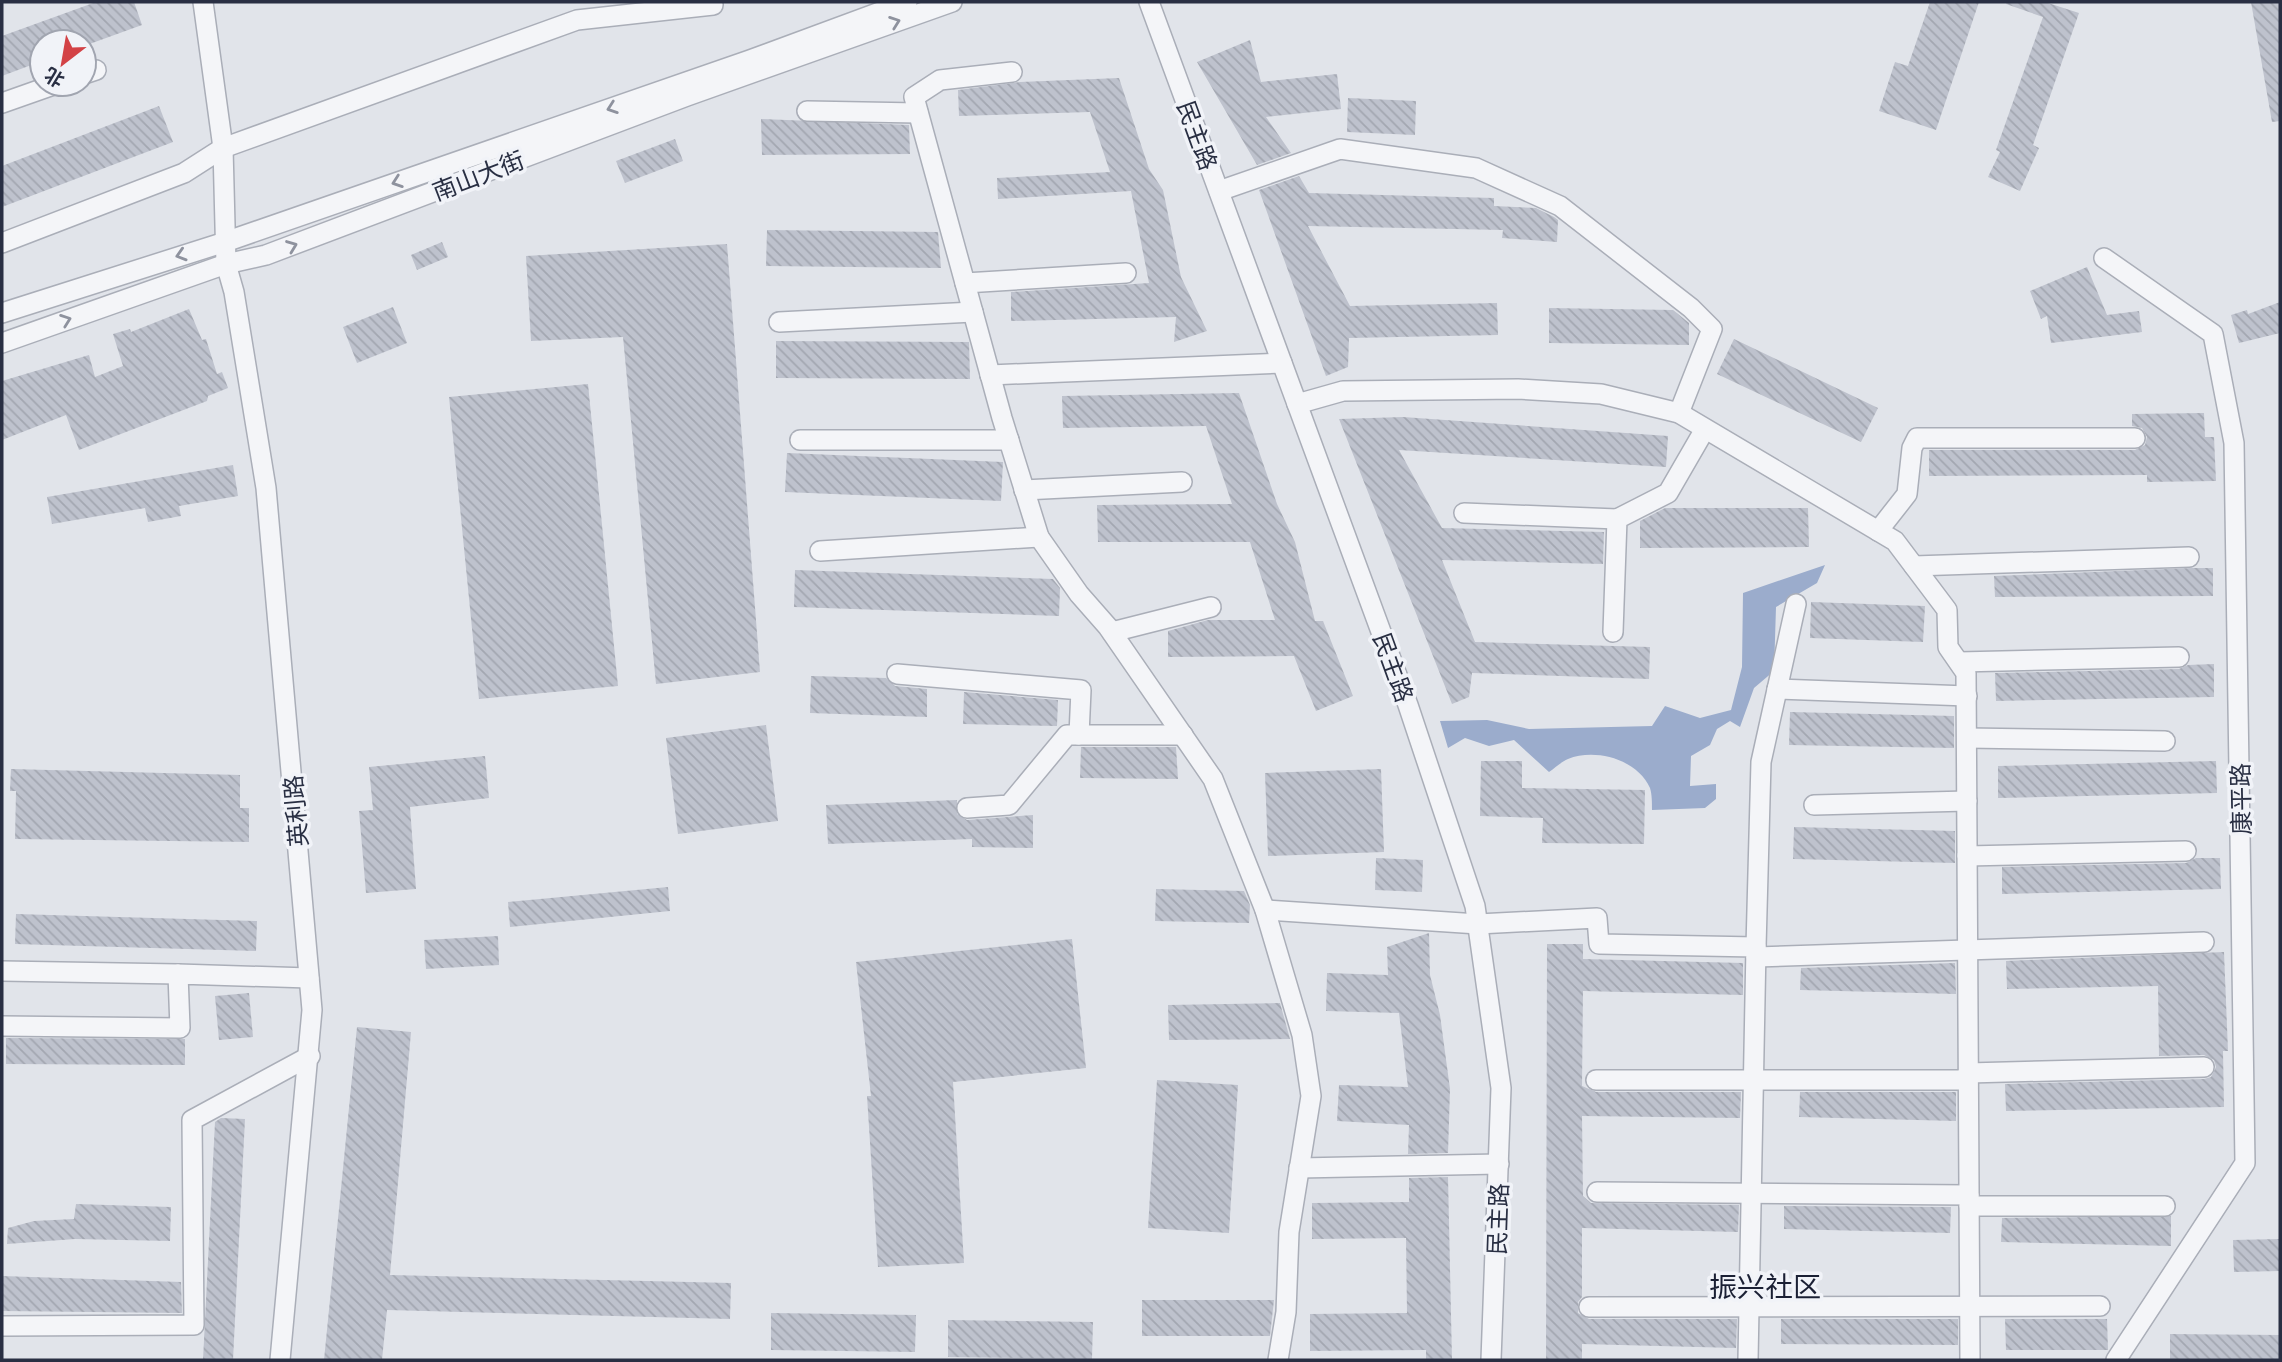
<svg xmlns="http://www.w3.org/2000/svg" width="2282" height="1362" font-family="Commissioner,'Noto Sans SC',sans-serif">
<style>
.water{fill:#9baccc}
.building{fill:url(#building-back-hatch)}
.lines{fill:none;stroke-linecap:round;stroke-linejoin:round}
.minor-casing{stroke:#aaaeb8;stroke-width:22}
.minor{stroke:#f4f5f8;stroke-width:19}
.oneway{stroke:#8e929e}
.labels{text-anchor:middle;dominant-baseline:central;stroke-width:7;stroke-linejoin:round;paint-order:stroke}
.street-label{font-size:24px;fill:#292f43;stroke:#f1f3f8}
.quarter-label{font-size:28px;fill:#1b2034;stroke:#f1f3f8}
</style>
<defs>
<pattern id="building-back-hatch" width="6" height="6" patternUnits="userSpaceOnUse" patternTransform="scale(1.75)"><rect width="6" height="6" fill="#bec2cd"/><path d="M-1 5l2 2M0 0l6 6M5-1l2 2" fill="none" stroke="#a3a7b1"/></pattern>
</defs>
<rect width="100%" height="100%" fill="#e1e4ea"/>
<!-- water -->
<path class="water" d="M1825,565L1817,583L1776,607L1774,671L1754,688L1740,727L1730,721L1717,729L1710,745L1691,756L1690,786L1716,784V799L1705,808L1652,810C1652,803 1652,794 1650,788C1637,759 1595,748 1568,759C1561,762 1555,768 1549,772L1514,740L1489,746L1465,738L1448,748L1440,721L1487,720L1529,729L1652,726L1665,706L1700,718L1731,710L1742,667L1743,593Z"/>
<!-- building -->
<g class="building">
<path d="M96,2H134L142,25L84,46V42H42V61L2,76V36Z"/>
<path d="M1930,2H1979L1936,130L1879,111L1895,62L1908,66Z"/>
<path d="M2007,2H2045L2079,13L2033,145L2039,148L2020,191L1988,177L2000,152L1996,150L2043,17L2006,4Z"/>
<path d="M2251,2H2280V121L2272,122Z"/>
<path d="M1250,40L1261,82L1337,74L1341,109L1266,117L1291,153L1257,165L1197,62Z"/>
<path d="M1119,78L1149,169L1163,190L1181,277L1207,331L1174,342L1176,317L1011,321V292L1149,283L1131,191L998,199L997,178L1110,172L1090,112L959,116L958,90L1020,82Z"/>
<path d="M1348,98L1416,101L1415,135L1347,132Z"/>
<path d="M159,106L173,142L2,207V166Z"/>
<path d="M761,119L909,125L910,154L762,155Z"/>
<path d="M675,139L683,161L625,183L616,161Z"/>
<path d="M1299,176L1309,193L1494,198V206L1536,208L1554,217L1558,220L1557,242L1502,238L1503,230L1308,226L1350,306L1497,303L1498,335L1349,338L1348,367L1326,376L1259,190Z"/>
<path d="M767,230L938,232L941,268L766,266Z"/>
<path d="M442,242L448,257L417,270L411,255Z"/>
<path d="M727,244L760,672L656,684L623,337L531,341L526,256Z"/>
<path d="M2087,267L2107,315L2139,311L2142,332L2051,343L2047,316L2041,319L2030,291Z"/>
<path d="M2280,302V333L2239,343L2231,315L2247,310L2248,314Z"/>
<path d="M393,307L407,343L357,363L343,327Z"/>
<path d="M1549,308L1673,310L1689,323V345L1549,343Z"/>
<path d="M189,309L202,340L206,339L217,374L222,372L228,388L208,396L207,401L79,450L66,415L2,440V381L89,355L95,377L123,366L113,334L130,329L131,332Z"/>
<path d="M1734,339L1878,408L1861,442L1717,374Z"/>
<path d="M776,341L969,342L970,379L776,378Z"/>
<path d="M588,384L618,686L479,699L449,397Z"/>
<path d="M1239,393L1277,504L1295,542L1315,621H1323L1353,696L1316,711L1294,656L1168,657V631L1208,620H1275L1250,542H1098L1097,505L1232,504L1206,426L1063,428L1062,396Z"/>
<path d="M2204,413L2205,437H2214L2216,481L2147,482V475L1929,476V450H2135L2145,445L2147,437L2142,428L2132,426V414Z"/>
<path d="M1403,417L1668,436L1666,467L1399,450L1442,528L1604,532L1603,564L1442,560L1475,642L1650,647L1649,679L1472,673L1469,697L1452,704L1339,419Z"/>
<path d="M787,453L1003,462L1001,501L785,492Z"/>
<path d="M233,465L238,496L179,506L181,516L148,522L145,508L52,524L47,497Z"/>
<path d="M1665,508H1808L1809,547L1640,548V521Z"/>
<path d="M2192,568H2213V596L1995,597L1994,576Z"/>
<path d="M795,570L1053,579L1060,588L1059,616L794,607Z"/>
<path d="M1811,602L1925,606L1923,642L1810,638Z"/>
<path d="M2214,664V697L1996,701L1995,673L2179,669L2188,665Z"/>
<path d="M811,676L886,678L895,686L927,689V717L810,713Z"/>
<path d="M964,692L1058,700L1057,726L963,724Z"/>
<path d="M1790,712L1954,716V748L1789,745Z"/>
<path d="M766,725L778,821L678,834L666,738Z"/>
<path d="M1081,747H1176L1178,779L1080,778Z"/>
<path d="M485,756L489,798L410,807L416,889L366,893L359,811L373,810L369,767Z"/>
<path d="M1481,761H1522V788L1645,790L1644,844L1542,843L1543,818L1480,816Z"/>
<path d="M2216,761L2217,793L1998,798V766Z"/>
<path d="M11,769L240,775V808H249V842L15,839L16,791H10Z"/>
<path d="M1381,769L1384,852L1268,856L1265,773Z"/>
<path d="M957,800V814L967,820L1033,815V848L972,847V839L828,844L826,805Z"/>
<path d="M1794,827L1955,831V863L1793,859Z"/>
<path d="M1376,858L1423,860L1422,892L1375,890Z"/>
<path d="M2196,858H2220L2221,889L2002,894V867L2186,863Z"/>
<path d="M668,887L670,911L510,927L508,902Z"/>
<path d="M1156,889L1244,891L1250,905L1249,923L1155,921Z"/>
<path d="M16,914L257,921L256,951L15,944Z"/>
<path d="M1429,933L1430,975L1440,1015L1450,1089L1448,1153L1408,1154L1409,1125L1337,1121L1339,1085L1408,1087L1399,1013L1326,1011L1327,973L1388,975L1387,947Z"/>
<path d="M498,936L499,965L426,969L424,940Z"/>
<path d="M1072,939L1086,1068L953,1082L964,1263L878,1267L867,1096H871L856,962Z"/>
<path d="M1547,944H1583V959L1743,963V995L1583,991L1582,1086L1596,1092H1741L1740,1118L1582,1116L1583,1196L1591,1203L1739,1205L1738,1232L1582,1228V1297L1578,1302V1313L1589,1319H1737L1736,1348L1582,1344V1360H1546Z"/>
<path d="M2224,952L2228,1051H2223L2224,1107L2006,1111L2005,1084L2204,1079L2211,1077L2216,1067L2214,1060L2204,1055L2159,1056L2158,986L2007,989L2006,961Z"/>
<path d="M1955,963L1956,994L1800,990L1801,968Z"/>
<path d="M249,993L253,1037L219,1040L215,996Z"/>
<path d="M1280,1003L1290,1039L1169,1040L1168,1005Z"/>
<path d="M357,1027L411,1032L390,1275L731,1283L730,1319L387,1310L382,1360H324Z"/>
<path d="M6,1038L185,1039V1065L6,1064Z"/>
<path d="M1157,1080L1238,1085L1229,1233L1148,1228Z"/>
<path d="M1800,1092H1956V1121L1799,1117Z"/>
<path d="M221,1118L245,1119L233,1360H203L215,1122Z"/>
<path d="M1448,1177L1452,1360H1426V1350L1310,1351V1314L1407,1313L1406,1238L1312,1239V1203L1409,1202V1178Z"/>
<path d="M76,1204L171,1207L170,1241L75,1239L7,1244L8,1228L34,1221L74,1219Z"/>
<path d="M1784,1206L1951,1207L1950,1233L1784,1229Z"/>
<path d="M2171,1216V1246L2001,1242L2002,1218Z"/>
<path d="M2280,1239V1271L2234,1272L2233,1240Z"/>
<path d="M2,1276L181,1282L182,1313L2,1311Z"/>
<path d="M1142,1300H1274L1270,1336H1142Z"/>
<path d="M771,1313L916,1315L915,1352L771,1350Z"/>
<path d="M1781,1319H1958V1345L1781,1344Z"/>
<path d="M2005,1319H2107L2108,1350H2006Z"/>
<path d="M948,1320L1093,1322L1092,1359L948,1357Z"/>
<path d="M2170,1334L2280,1335V1360H2170Z"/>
</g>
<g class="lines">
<!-- minor casing -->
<g class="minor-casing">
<g id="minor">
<path d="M203,2L223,148L226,264L234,292L266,488L312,1010L280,1360"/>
<path d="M1149,2L1408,705L1475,906L1501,1088L1491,1360"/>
<path d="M1012,72L940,80L914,97L1002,418L1039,537L1079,594L1108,627L1213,779L1265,910L1302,1035L1311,1096L1289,1232L1286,1312L1278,1360"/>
<path d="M84,74L96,70"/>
<path d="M2,103L56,84"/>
<path d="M807,111L918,113"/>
<path d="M1219,191L1340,149L1476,168L1560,206L1691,308L1712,329L1679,413"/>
<path d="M2,243L184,173L223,148L577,20L713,5L712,2"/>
<path d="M2104,258L2213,334L2234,443L2245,1163L2116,1360"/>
<path d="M965,283L1126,273"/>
<path d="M2,313L225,242L750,60L907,2"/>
<path d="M779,322L973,312"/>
<path d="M2,343L226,264L266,255L687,96L952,2"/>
<path d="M990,375L1282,363"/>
<path d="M1297,404L1343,391L1518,389L1601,394L1679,413L1895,541L1947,610L1948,647L1966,673L1970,1360"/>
<path d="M800,440H1009"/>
<path d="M1024,490L1182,482"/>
<path d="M1464,513L1617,519"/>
<path d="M1878,531L1907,494L1912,448L1917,438H2135"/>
<path d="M820,551L1039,537"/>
<path d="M1914,566L2189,557"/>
<path d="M1112,632L1211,607"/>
<path d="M1613,632L1617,519L1668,493L1705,429"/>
<path d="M1959,662L2179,657"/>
<path d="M897,674L1081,690L1079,735"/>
<path d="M1777,689L1967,696"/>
<path d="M1967,738L2165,741"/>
<path d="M1814,805L1967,801"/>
<path d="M967,808L1009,805L1067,735H1183"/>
<path d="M1967,856L2186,851"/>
<path d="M1265,910L1478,924L1597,918L1599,944L1756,947L1748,1360"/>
<path d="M1756,947L1761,762L1796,604"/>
<path d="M1756,957L2204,942"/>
<path d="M2,971L178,974"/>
<path d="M2,1026L180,1028L178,974L309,978"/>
<path d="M1968,1073L2204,1067"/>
<path d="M1596,1080H1968"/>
<path d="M1299,1168L1499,1164"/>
<path d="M1597,1192L1969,1195"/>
<path d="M1969,1206H2165"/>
<path d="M1589,1307L2100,1306"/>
<path d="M2,1326L194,1325L192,1120L310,1056"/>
</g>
</g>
<!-- minor -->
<use href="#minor" class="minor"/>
</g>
<!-- one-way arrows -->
<defs><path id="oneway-chevron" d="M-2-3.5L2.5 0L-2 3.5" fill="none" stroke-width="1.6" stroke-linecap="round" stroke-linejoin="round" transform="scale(1.75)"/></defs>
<g class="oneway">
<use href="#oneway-chevron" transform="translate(895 22) rotate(-20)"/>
<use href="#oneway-chevron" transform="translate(612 108) rotate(161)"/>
<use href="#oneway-chevron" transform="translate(397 182) rotate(161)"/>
<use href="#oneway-chevron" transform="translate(292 246) rotate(-21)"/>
<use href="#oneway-chevron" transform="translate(181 255) rotate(163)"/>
<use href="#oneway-chevron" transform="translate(66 320) rotate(-20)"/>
</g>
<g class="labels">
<!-- street labels -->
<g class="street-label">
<text transform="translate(1198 135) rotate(70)">民主路</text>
<text transform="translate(478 175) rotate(-21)">南山大街</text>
<text transform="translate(1394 667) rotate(70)">民主路</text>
<text transform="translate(2240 799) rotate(-91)">康平路</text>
<text transform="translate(295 811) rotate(-95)">英利路</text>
<text transform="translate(1497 1219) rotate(-88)">民主路</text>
</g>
<!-- quarter labels -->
<g class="quarter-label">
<text x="1765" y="1286">振兴社区</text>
</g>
</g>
<!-- border -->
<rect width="2282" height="1362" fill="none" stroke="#292f43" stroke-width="7"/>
<!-- north arrow -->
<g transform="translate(63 63) rotate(211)"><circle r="33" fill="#f1f3f8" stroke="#a1a5b0" stroke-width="2"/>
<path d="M0-5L12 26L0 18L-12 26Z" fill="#d34246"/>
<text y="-10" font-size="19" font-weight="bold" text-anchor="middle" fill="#292f43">北</text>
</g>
</svg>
